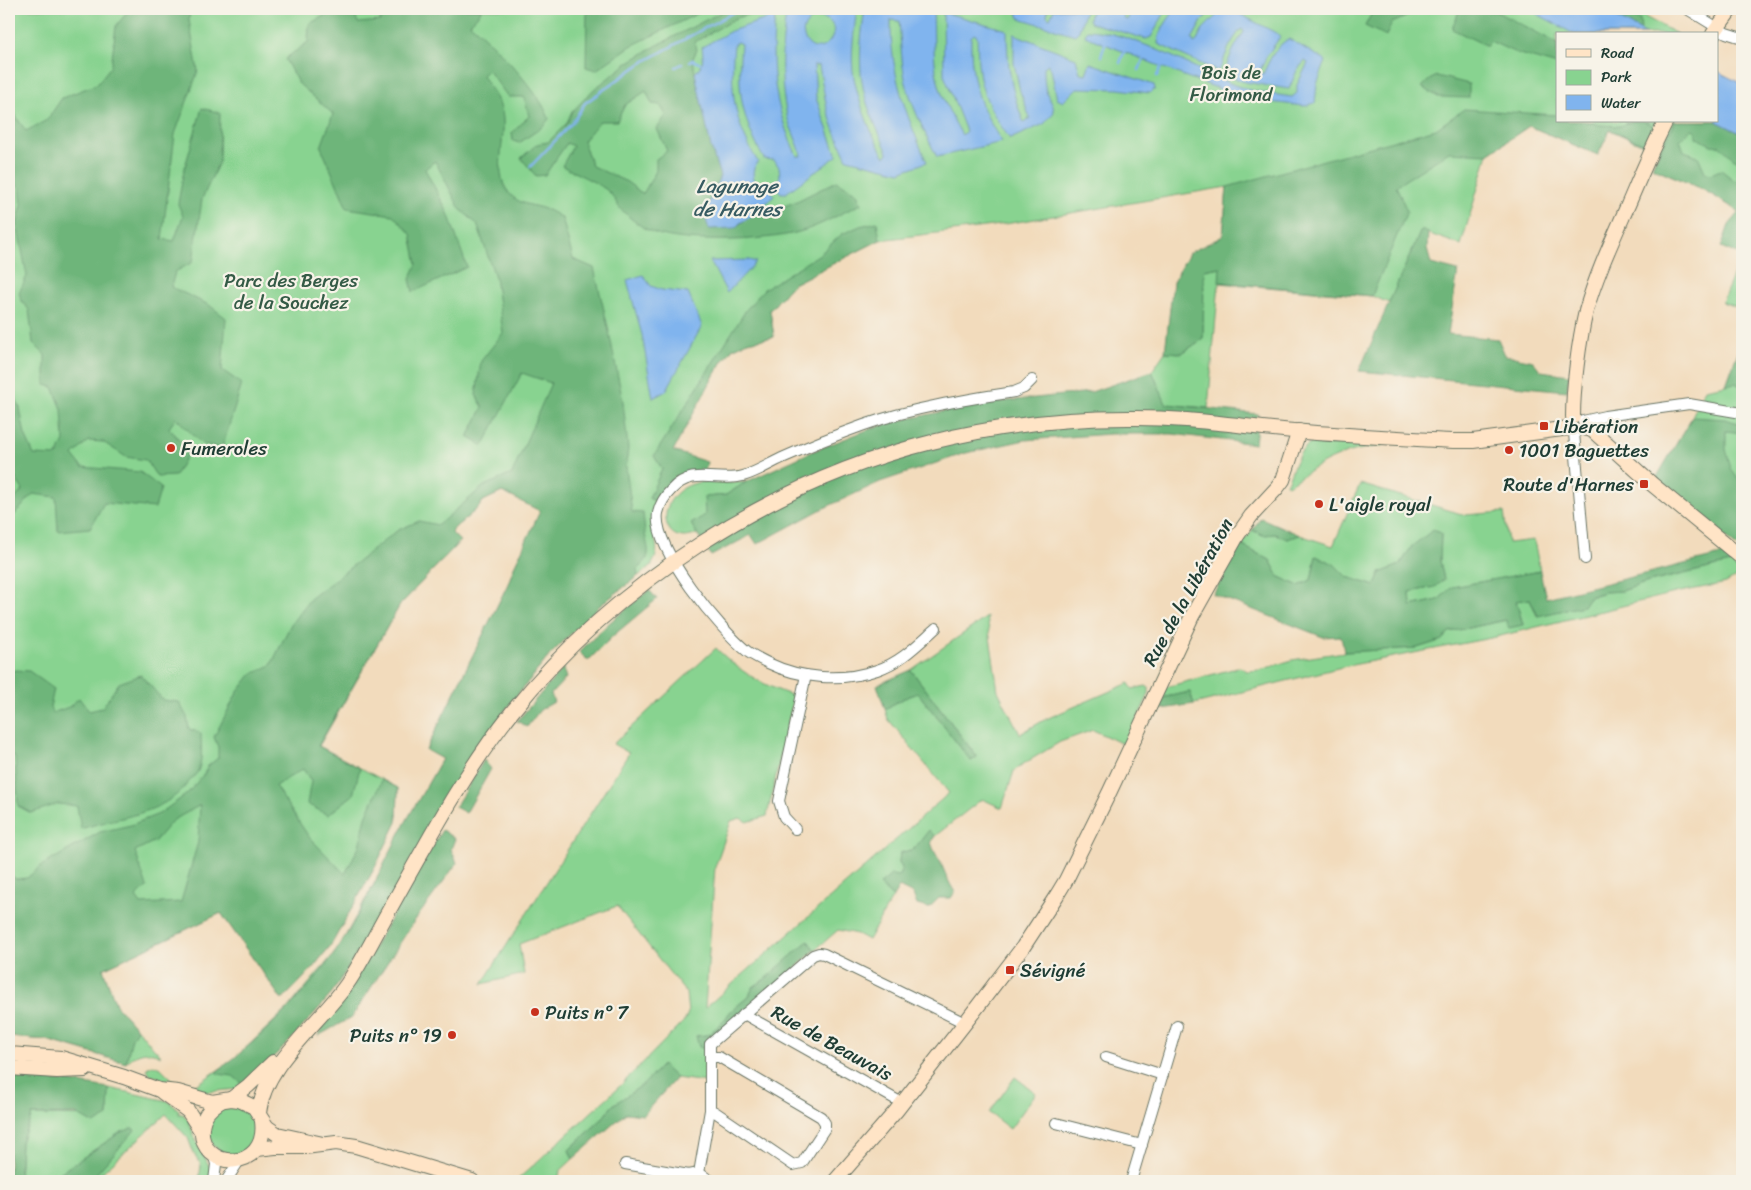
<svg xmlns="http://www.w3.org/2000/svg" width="1751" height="1190" font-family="Sriracha,sans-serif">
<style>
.green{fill:#88d390;stroke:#548862}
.forest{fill:#6eb57a;stroke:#467957;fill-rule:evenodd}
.water{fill:#80b4ee;stroke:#507891;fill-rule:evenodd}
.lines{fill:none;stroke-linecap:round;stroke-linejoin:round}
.stream{stroke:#80b4ee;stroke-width:2.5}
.street-casing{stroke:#697464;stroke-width:12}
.secondary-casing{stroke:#697464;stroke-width:16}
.street{stroke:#fff;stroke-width:10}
.secondary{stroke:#ffe4c6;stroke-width:14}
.poi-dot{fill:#c8321e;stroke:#f7f3e8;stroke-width:2}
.labels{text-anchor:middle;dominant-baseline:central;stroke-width:4.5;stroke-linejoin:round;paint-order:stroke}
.park-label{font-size:19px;fill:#345b46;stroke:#f7f3e8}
.poi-label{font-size:19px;fill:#1f3d34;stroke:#f7f3e8;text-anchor:start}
.street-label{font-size:19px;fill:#1f3d34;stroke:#f7f3e8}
.water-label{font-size:20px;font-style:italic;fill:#375b62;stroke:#f7f3e8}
</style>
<rect width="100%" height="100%" fill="#f7f3e8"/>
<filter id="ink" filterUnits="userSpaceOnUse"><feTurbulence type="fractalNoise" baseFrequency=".02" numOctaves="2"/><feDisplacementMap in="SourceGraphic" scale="10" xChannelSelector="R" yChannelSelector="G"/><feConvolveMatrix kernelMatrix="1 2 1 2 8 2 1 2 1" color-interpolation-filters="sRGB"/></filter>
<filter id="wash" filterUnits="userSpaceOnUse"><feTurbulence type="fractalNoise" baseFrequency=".0096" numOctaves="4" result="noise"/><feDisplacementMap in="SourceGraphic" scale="20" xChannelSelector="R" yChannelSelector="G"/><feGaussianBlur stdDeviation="1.12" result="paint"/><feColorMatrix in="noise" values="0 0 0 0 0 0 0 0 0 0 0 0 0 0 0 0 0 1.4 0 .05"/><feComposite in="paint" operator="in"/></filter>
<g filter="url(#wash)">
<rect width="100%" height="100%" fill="#f2dbbc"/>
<!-- green -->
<g class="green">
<path d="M9,9H1630L1677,34H1557V121H1716L1742,134V213L1704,190L1652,167L1659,152L1610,130L1598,155L1529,126L1488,154L1461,245L1421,231L1389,303L1372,296L1219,283L1208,408L1166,404L1152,371L1165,352L1182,353L1203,339L1204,270L1221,267L1227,187L993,226L880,240L793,284L770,310L774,337L747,342L732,349L717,370L672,451L649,498L656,502C654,510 652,518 653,527C655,544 661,550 651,566L598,607L549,656L506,709L474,754L348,968L290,1041L237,1089L208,1092L188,1089L150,1074L147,1070L148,1067L153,1065L161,1068L174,1081L181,1084L192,1086L198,1084L235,1058L289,1007L338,949L381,871L405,824L442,759L426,750L508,584L514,567L541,511L502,492L483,501C478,511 459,522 451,532L460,541L400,605L319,746L398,788L397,822L374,869L331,945L311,970L282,1000L221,913L103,969L116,1005L161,1056C146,1049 137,1052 126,1063L47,1040L9,1037Z"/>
<path d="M1742,255V309L1722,302Z"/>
<path d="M1742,341V551L1687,427L1705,389L1726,385Z"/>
<path d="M1324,440L1382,443V446C1342,450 1321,463 1288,485L1286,484C1296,464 1298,442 1324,440Z"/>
<path d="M700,482L729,483L746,482L726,495L705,497L706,516L691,524L697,534C658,551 652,491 700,482Z"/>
<path d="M1360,484L1465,515L1504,512L1508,543L1534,540L1540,571L1453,587L1438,600L1411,606L1410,592L1435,587L1444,580L1440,561L1441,533L1433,531L1412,546L1400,565L1380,573L1375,586L1347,577L1333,564L1316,556L1311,580L1299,586L1279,577L1270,560L1241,545L1252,530L1263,535L1276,534L1287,539L1300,535L1333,546Z"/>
<path d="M1735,562L1742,567V573L1726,583L1675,593L1496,637L1342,667L1194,704L1190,692L1161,698L1166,687L1240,667L1247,671L1260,670L1292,660L1344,652L1417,648L1442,640L1449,632L1507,620L1523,624L1516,601L1530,599L1537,616L1604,592L1622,591L1645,583Z"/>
<path d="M987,617L998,691L1020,734L1046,719L1129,683L1132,689L1146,686L1149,688V694L1125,745L1093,730L1060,742L1020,766L1014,771L1002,808L982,799L935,836L929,831L914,849L900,853L899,862L902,868L899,876L879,885L893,897L868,940L857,934L838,930L815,950L808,941L764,980L753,987L749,996L730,1012L724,1021L708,1035L696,1036L707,1050V1082L676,1078L662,1066L644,1084L613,1105L601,1120L569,1150L573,1159L560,1171L558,1181H516L620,1086L685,1020L688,1013L686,993L617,906L519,944L524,974L482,984L629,753L613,744L716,648C740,672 762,685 794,696L767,816L747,822L740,818L731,821L715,867L705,1008L949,793L888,719L885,709L902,699L918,693L971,761L977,757L911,670Z"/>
<path d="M1015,1077L1036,1093L1010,1129L989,1113Z"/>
<path d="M109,1088L168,1101L179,1110V1114H183L188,1119L197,1143L211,1169L210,1181H199L201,1164L194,1154L188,1138L166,1114L95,1179L96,1174L121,1132L54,1177L55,1181H19L21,1142L32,1115L108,1116Z"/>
<circle cx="232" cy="1130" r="24"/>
</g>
<!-- forest -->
<g class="forest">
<path d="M130,9H190L189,20L198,71L175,134L162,239L174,241L183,216L178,204L184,170L202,108L220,113L219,162L202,199L193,262L175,272L171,287L209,305L226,318L222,370L242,384L222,448L202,444L176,418L169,428L189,451L175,476L157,477L146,460L126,457L103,442L89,441L73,455L82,467L140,472L161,488L155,508L104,503L90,528L58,531L56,497L33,494L9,521V504L23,490L16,479H9V383L20,408L25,435L34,455L57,456L64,441L62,409L53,387L45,385V355L33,343L29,310L22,301L19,293L27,276L17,224L22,205L20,187L9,181V112L12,111L26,131L47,120L62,98L97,84L111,66L116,26Z"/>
<path d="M330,9H353L358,23L381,21L376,9H480L481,11L470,24C491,41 542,94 549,119L541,128L519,143L513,141L512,133L529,116L524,97H508L488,70L482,75C488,87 499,98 502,112C508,139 489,176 513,197C522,205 534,205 545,209C551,211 557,215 562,218L573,259L594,268L608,327L623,402L628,448L626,467L632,512L643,513C644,520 644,527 645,534C648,550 653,557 637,569L638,576L598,607L549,656L506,709L348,968L329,997L290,1041L244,1085L233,1076L218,1074L216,1072C257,1042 310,990 338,948C364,909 382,866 404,825C416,803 430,781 442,759L426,750L508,584L514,567L540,511L502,492L483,501C478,511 459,522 451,532L460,541L400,605L318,746L360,768L353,795L328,815L307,804L311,781L303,769L275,786L309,837L345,874L359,846L366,817L382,780L398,788L397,822L374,869L331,945L311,970L282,1000L221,913L103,969L116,1005L137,1029L132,1038L126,1063L47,1040L9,1037V873L16,879L27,878L41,866L100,832L131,825L159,814L187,794L204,774L208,766L218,758V747L214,737L237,693L251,675L271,665L291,624L310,599L398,530L419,521L438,525L484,486L512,474L551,383L522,373L483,446L468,437L483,407L476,395L481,361L503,333L495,277L477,224L460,209L435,161L425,169L448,213L467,267L413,292L410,279L417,264L411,234L393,215L347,208L321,147L333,114L298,83L285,59L308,42L309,24L331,12ZM200,805L198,842L181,902L141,904L136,897L147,887L135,851L155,841L172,821Z"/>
<path d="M590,9H707L631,46L596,70L586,67L587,12Z"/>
<path d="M727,9H768L736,18L695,42L697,50L693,58L695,73L711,147L720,176L704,214L735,228C744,219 755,216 763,206L777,209L797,201L837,181L857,193L861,204C841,213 821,226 799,232C769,241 672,246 646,229C637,224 626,215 619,207C616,202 613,196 609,192C601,184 573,172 562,166L573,146L567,143L545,175L536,176L521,158L537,144L548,142L567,123L571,113L593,90L629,62L656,46ZM646,91L652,104L660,105L666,115L657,129L667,151L656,159V171L643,194L627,182L592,166L583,141L600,121H617L625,105Z"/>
<path d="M1374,9H1416L1413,14L1392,23L1386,36L1365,26Z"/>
<path d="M1600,9H1619L1640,20L1641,31Z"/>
<path d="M1459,11H1495L1557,43V65L1516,53L1490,41L1487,46L1452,29Z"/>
<path d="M1437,76L1469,84V98L1438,97L1422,87L1429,80Z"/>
<path d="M1464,109L1557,115V121H1584L1600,125L1620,126L1633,121H1644L1654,126L1645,144L1610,130L1598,155L1529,126L1488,154L1449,152L1396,186L1407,211L1372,296L1219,282L1220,267L1204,270L1203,339L1182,353L1165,352L1173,282L1189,253L1223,236L1227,187L1436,129Z"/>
<path d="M1675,121H1716L1742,134V163L1733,158L1720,146L1711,145L1696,137V131L1692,129L1680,140L1684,151L1698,156L1705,172L1710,174L1721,170L1734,180L1742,181V256L1721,247L1729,225L1740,212L1704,190L1652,167Z"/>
<path d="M877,222L880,240L793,284L770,310L774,337L747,342L732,349L717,370L673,451L707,462L705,472H696L669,487L656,502L649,498L662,469L654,456L746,310L764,289L820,254L842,234L860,226Z"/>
<path d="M1421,230L1428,233L1427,249L1431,264L1458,271L1448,334L1498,339L1505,355L1533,361L1541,371L1569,375L1567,391L1359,371Z"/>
<path d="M1742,341V387L1735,383L1726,385Z"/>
<path d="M1152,371L1166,404L1258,414L1255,444L1172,434H1111L1025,440L966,453L880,482L820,510L757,544L751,535L711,556L691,524L705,515L704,497L726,495L746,482L811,452L867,430L897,421L980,404L1091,392Z"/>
<path d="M1692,417L1725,419L1742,424V433L1726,431V449L1731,469L1742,485V551L1655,480Z"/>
<path d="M1261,518L1300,535L1287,539L1276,534L1263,535L1252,530Z"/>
<path d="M1433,530L1441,533L1440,561L1444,580L1435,587L1410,592L1411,606L1438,600L1452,587L1540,571L1546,598L1725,554L1735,562L1645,583L1622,591L1604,592L1589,597L1583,606L1538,616L1530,599L1516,601L1523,625L1509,628L1506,620L1449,632L1442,640L1417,648L1344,652L1341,636L1323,637L1213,594L1241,545L1270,560L1279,577L1299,586L1311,580L1316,556L1334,564L1347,577L1375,586L1380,573L1400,565L1412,546Z"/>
<path d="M649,590L657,599L614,635L588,661L579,652L609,623Z"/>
<path d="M563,668L566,678L551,694L554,702L540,710L527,727L517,721Z"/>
<path d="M16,670L29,671L54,689L50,707L52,713L69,707L79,698L89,711L102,708L119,683L141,675L163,700L179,702L187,717L189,729L201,733C201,744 203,760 198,771C196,775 191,779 188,783C162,816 118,816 81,829L77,806L58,804L31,813L18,806L15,757L9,752V672Z"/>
<path d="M911,670L977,757L971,761L918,693L902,699L885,709L877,685Z"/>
<path d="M1190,692L1194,704L1156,710L1161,698Z"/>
<path d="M484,760L491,769L466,813L455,807Z"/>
<path d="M442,830L455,839L451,849L457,863L413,923L352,1017L318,1036L326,1017L352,985Z"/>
<path d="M929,830L935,836L931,842C933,849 936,855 940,861C945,872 948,882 955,892L951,898H939L929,908L917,905L913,894L899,887L893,897L879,885L891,875L899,876L902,868L899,862L900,853L914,849Z"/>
<path d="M808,941L815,950L707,1050L699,1047L696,1036L708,1035L724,1021L730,1012L749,996L753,987L764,980Z"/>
<path d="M662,1065L676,1078L643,1115L626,1113L573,1159L569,1150L601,1120L613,1105L644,1084Z"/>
<path d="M9,1077L72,1082L109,1088L108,1116L94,1124L76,1114L32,1115L21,1142L19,1181H9Z"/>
<path d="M133,1128L135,1130L96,1174L95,1179L93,1181H55L54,1177L121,1132Z"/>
</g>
<!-- water -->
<g class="water">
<path d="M787,9H857C854,30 850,56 854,78C860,106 870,133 885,157L888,153C879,132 867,110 863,87C858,62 861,34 865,9H933C934,29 933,51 936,71C939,93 951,116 962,135L966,131L944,75L943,12L1007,30C1007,65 1011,91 1024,123L1030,118L1020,91L1014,63V34L1076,58L1080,73L1086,74L1090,63L1154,85L1155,89L1150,93L1118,89L1077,88L1063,102L1057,99L1051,69L1048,64L1044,67C1044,76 1044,88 1048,96C1051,102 1054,106 1054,112L1044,124L1010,139C996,120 982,96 979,72C977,60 978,48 977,36L974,34L971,37C970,79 979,107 1002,142L937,157C926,135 915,113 908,90C901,68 901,43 899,21L891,20C890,72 906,116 927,162L900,172L847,159L836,134L827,109L819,66L814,65L816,98L837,156L786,193H781L774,184L780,177L779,167L774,160L764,159C741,117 737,91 741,44L737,42L734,44C730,90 733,121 758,162C751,170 752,178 758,186L769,187L774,196L763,206L756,214L740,223L735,228L709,229L704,214L720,176L711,147L695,73C703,65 704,58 702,47L731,31L775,16C770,69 774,108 797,156H801C801,148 789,126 787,116C779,79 781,45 787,9ZM818,17C852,21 822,65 806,41C799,30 807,20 818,17Z"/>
<path d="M1016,9H1048L1047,16L1050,18L1054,9H1086L1079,31L1075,35L1019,18Z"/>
<path d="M1092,9H1126L1123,18L1127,20L1133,9H1167L1151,37L1146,39L1091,23L1089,19Z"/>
<path d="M1176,9H1212L1202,21L1192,39L1194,43L1197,41L1203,29L1223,9H1230L1278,34L1280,37L1266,57L1260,71L1261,73L1263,74C1269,61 1276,45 1289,39L1326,61L1317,84L1315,103L1305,106L1250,100L1184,76L1085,36L1087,30C1132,32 1190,67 1232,84C1251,92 1272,94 1292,97L1297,93V85L1308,63L1305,61L1297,70L1289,89L1245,82L1227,76L1225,72C1229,57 1235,45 1244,32L1243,30L1241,29C1235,37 1229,45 1226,54C1223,60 1223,67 1217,71L1158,44C1158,32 1169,18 1176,9Z"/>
<path d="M1528,9H1600L1647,34H1574Z"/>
<path d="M1717,71L1742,84V134L1716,121H1717Z"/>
<path d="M749,260L756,262L727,293L710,261Z"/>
<path d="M643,275L651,286L662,290L688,293L702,326L666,391L653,398L642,335L627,280Z"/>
</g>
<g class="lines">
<!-- stream -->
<g class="stream">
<path d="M1101,56L1105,44"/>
<path d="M690,61L693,60L701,64"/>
<path d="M1120,63L1124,52"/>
<path d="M676,67L682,64"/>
<path d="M1139,70L1143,60"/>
<path d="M1157,76L1161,67"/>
<path d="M530,167L572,123L585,103L640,64L739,9"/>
</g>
</g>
</g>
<g filter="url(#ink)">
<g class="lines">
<!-- street casing -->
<g class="street-casing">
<g id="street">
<path d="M1687,9L1726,33L1742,38"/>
<path d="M1583,421L1605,416L1689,404L1742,413"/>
<path d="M1574,433L1585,559"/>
<path d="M936,628C917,645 901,662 877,670C842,682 801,679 768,663C762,660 754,656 748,652C721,631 652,548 658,513C660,504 665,496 671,490C692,466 718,483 743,476C757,472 769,464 782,458C809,446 836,435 864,425C912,408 963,400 1014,392L1024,388L1032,380"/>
<path d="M795,829L784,817L779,801L806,675"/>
<path d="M744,1014L902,1103"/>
<path d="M710,1057H719L821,1117L825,1123V1128L802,1163L793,1165L715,1112L710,1110"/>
<path d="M1106,1057L1163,1075"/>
<path d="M1056,1123L1142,1145"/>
<path d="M213,1154L216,1164L214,1181"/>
<path d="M625,1164L689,1175L699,1173L711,1181"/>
<path d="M699,1173L710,1110V1044L813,955L819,953L824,954L965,1023"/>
<path d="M226,1181L239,1161"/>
<path d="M1131,1181L1177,1026"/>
</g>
</g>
<!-- secondary casing -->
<g class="secondary-casing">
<g id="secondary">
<path d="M1713,34L1731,9"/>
<path d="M1573,417C1573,387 1579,341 1586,311C1596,275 1613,239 1628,205C1640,177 1652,148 1666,121"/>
<path d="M1584,428L1592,430L1653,485L1742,558"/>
<path d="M9,1054L61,1058L124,1077L159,1090L178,1092L212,1102L231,1099L239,1100L254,1107L267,1127L277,1134L323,1144"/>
<path d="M9,1068L57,1071L85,1070"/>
<path d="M162,1092L188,1111L201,1131"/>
<path d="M231,1099L248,1086L273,1062"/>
<path d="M221,1101C210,1108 203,1115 202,1128C198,1171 269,1174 262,1121"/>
<path d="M259,1113C264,1064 319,1024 347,984C364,959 377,931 392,905C429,839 465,771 512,712C614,584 773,481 932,442C996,426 1062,418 1128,418C1183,417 1238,426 1294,431C1347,436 1400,438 1453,441H1473L1569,428"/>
<path d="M257,1149L275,1147H305L336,1143L356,1146L472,1181"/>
<path d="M835,1181L896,1111L965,1023L1023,947L1057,895L1066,880L1110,791L1192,616L1237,536L1251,516L1277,488L1283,480L1299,431"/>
</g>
</g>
<!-- street -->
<use href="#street" class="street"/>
<!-- secondary -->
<use href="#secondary" class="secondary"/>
</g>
</g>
<!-- markers -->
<g class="poi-dot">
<rect x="1539" y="421" width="10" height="10" rx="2.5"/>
<circle cx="171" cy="448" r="5"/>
<circle cx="1509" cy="450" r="5"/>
<rect x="1639" y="479" width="10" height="10" rx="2.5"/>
<circle cx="1319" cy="504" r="5"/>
<rect x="1005" y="965" width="10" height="10" rx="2.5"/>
<circle cx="535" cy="1012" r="5"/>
<circle cx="452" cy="1035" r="5"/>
</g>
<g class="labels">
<!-- park labels -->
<g class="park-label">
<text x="1231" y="72">Bois de<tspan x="1231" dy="22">Florimond</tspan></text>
<text x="291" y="280">Parc des Berges<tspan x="291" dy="22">de la Souchez</tspan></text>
</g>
<!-- poi labels -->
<g class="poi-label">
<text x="1554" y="426">Libération</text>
<text x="181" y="448">Fumeroles</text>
<text x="1519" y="450">1001 Baguettes</text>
<text x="1634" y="484" text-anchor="end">Route d'Harnes</text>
<text x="1329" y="504">L'aigle royal</text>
<text x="1020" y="970">Sévigné</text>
<text x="545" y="1012">Puits n° 7</text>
<text x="442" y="1035" text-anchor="end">Puits n° 19</text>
</g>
<!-- street labels -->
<g class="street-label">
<text transform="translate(1188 592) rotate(-61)">Rue de la Libération</text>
<text transform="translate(832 1043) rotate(29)">Rue de Beauvais</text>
</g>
<!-- water labels -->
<g class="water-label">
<text x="737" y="186">Lagunage<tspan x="737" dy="23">de Harnes</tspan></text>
</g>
</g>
<!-- margin -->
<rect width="1751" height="1190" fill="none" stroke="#f7f3e8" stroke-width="30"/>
<!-- legend -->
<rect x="1556" y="32" width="162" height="90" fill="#f7f3e8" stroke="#a1aaa0"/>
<rect x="1566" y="49" width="25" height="8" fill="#ffe4c6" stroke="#a1aaa0"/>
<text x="1601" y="58" font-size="15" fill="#1f3d34">Road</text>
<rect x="1566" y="70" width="25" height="15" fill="#88d390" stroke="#a1aaa0"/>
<text x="1601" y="82" font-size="15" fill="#1f3d34">Park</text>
<rect x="1566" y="95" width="25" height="15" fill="#80b4ee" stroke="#a1aaa0"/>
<text x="1601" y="108" font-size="15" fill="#1f3d34">Water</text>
</svg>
